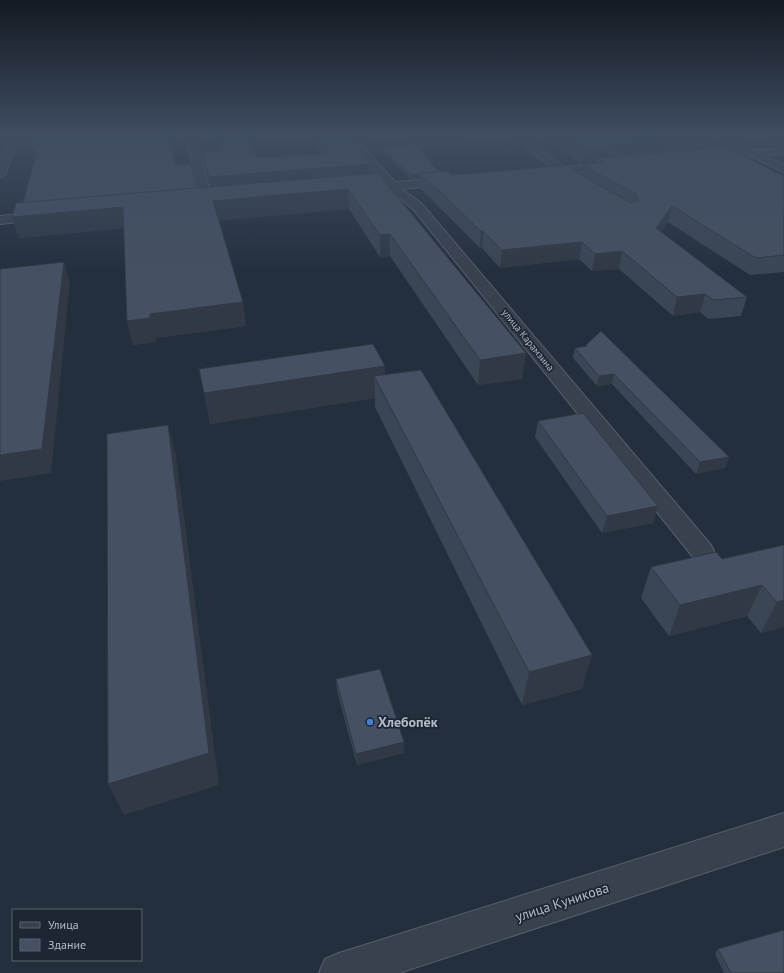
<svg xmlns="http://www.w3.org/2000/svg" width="784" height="973" font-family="'PT Sans',sans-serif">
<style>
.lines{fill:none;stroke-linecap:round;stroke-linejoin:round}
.minor-casing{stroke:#565f6c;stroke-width:2}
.tertiary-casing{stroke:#565f6c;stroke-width:2}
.minor{fill:#38414e;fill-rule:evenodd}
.tertiary{fill:#38414e;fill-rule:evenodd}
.wall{fill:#3b4654}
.shaded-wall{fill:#303945}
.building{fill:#455162;stroke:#303945}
.shop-dot{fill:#3f7fe0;stroke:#1d2633;stroke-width:1.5}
.labels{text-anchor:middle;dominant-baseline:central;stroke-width:3.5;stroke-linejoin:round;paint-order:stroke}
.far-street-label{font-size:10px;fill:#b4bcc9;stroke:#1d2633}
.near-poi-label{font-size:14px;font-weight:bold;fill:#b4bcc9;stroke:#1d2633;text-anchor:start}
.near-street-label{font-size:14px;fill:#b4bcc9;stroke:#1d2633}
</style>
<rect width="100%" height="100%" fill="#242f3e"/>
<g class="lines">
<!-- minor casing -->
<g class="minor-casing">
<g id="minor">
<path d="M10,136H20L5,175L0,178V161Z"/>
<path d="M186,136H196L212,201L210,204H202L200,201Z"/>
<path d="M343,136H353L395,182L450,178L454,179L456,181L454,183L450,184L402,189L422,204L711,545L714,551L711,557L702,560L693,557L414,210L390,190L359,192L355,191L353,189L355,187L384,183Z"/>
<path d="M512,136H523L564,167L614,163L619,166L614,169L571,173L572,175L571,177L567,178L559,174H540L539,172L540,170L552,168Z"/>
<path d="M784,148V154L710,160L705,157L710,154Z"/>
<path d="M42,212L46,213L48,216L46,219L0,224V216Z"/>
</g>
</g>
<!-- tertiary casing -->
<g class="tertiary-casing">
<g id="tertiary">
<path d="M710,136H723L784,165V172Z"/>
<path d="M784,813V847L399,973H319L325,959L339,953Z"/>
</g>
</g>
<!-- minor -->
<use href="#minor" class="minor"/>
<!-- tertiary -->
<use href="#tertiary" class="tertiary"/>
</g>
<!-- wall -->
<g class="wall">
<path d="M214,136H246L257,158L319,154L318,138L371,164V173L526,353L522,379L478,385L390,256L380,257L349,209L219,220L246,326L155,338L156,342L133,345L127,321L124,228L19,238L12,217L23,203L37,151L18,145L16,138L175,165L196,188L210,187L206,171L203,153L219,151Z"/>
<path d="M404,136H469L468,142L417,147L439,172L452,175L583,176L585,164L596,163L582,164L539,136H710L712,137L708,149L784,177V272L750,275L668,222L661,232L747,297L741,316L708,319L700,312L673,316L619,269L592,271L579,259L500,268L482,248H480L420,188V178L411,179L383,150V147L413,145Z"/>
<path d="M753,136H784V147H777Z"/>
<path d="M586,345L729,457L725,468L696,474L612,384L597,386L573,358L575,348L586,346Z"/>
<path d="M385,366V375L582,689L522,705L375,407V398L210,424L204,393Z"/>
<path d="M538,421L658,506L653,523L602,533L535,437Z"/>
<path d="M784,545V627L761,633L747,616L669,636L641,598L651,567L722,559Z"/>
<path d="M336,679L404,753L357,765L337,691Z"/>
<path d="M718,949L784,973H724L715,954Z"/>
</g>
<!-- shaded-wall -->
<g class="shaded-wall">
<path d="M3,136H9L0,157V144Z"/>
<path d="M457,136H469L468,142L415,147L416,140Z"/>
<path d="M712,137L707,153L597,158L596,163L582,164L584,147Z"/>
<path d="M371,164V182L212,196L209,177Z"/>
<path d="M420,174V178L411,179V175Z"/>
<path d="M348,189L349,209L216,221L213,201Z"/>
<path d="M672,206L668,222L652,244L656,228Z"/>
<path d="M123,207L128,228L19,238L12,217Z"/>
<path d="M481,231H483L482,248H480Z"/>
<path d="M390,234V256L380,257V235Z"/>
<path d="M582,242L579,259L500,268L502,250Z"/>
<path d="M622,251L619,269L592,271L595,254Z"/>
<path d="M64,262L70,282L51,473L0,481V455Z"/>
<path d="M705,294L700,312L673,316L677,297Z"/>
<path d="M243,302L246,326L155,338L156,342L133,345L127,321L150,314Z"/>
<path d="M526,353L522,379L478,385L480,360Z"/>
<path d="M385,366V396L374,376L375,398L210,424L204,393Z"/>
<path d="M614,374L612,384L597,386L599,376Z"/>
<path d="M168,425L176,456L219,785L124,815L108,784Z"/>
<path d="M729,457L725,468L696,474L700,462Z"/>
<path d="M658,506L653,523L602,533L607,516Z"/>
<path d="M762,585L747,616L669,636L680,605Z"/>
<path d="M784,600V627L761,633L777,602Z"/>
<path d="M592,655L582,689L522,705L529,672Z"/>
<path d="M404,742V753L357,765L356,754Z"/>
</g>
<!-- building -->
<g class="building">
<path d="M0,136H3L0,144Z"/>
<path d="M16,136H169L175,165L191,164L196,188L23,203L39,144L16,138Z"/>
<path d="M218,136H246L257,158L329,153L318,138L348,136L371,164L209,177L203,153L223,151Z"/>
<path d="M412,136H457L416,140Z"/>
<path d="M566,136H710L712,137L584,147Z"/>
<path d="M415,144L439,172L420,173V174L411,175L383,147Z"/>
<path d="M726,147L784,177V255L756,258L672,206L656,228L747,297L714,300L705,294L677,297L622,251L595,254L582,242L502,250L483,231H481L420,173L448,171L452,175L568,165L588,179L631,203L635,202L638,198L635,193L597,173L585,164L604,162L597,158Z"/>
<path d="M378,173L526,353L480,360L390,234L380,235L348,189L213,201L243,302L150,314V318L127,321L123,207L12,217L16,203Z"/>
<path d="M64,262L42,449L0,455V269Z"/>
<path d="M601,331L729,457L700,462L614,374L599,376L575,348L587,346L586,345Z"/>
<path d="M373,344L385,366L204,393L199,369Z"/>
<path d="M421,370L592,655L529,672L374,376Z"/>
<path d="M583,413L658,506L607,516L538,421Z"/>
<path d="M168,425L209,753L108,784L107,434Z"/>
<path d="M784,545V600L777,602L762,585L680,605L651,567L716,552L722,559Z"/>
<path d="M380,669L404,742L356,754L336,679Z"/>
<path d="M784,930V973H731L718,949Z"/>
</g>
<!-- sky -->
<linearGradient id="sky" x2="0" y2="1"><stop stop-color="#141a22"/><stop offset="0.5" stop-color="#3f4d63"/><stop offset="1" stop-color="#3f4d63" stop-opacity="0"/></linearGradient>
<rect width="784" height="272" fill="url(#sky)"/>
<!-- markers -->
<circle class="shop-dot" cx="370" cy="722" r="4"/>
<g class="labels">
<!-- far-street labels -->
<g class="far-street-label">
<text transform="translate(528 340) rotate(51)">улица Карамзина</text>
</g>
<!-- near-poi labels -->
<g class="near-poi-label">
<text x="378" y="722">Хлебопёк</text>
</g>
<!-- near-street labels -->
<g class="near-street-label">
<text transform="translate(562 902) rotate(-18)">улица Куникова</text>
</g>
</g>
<!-- legend -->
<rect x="12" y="909" width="130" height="52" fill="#1d2633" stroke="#59626f"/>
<rect x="20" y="922" width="20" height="6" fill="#38414e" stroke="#59626f"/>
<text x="48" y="929" font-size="12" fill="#b4bcc9">Улица</text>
<rect x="20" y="939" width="20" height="12" fill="#455162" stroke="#59626f"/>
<text x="48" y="949" font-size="12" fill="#b4bcc9">Здание</text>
</svg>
